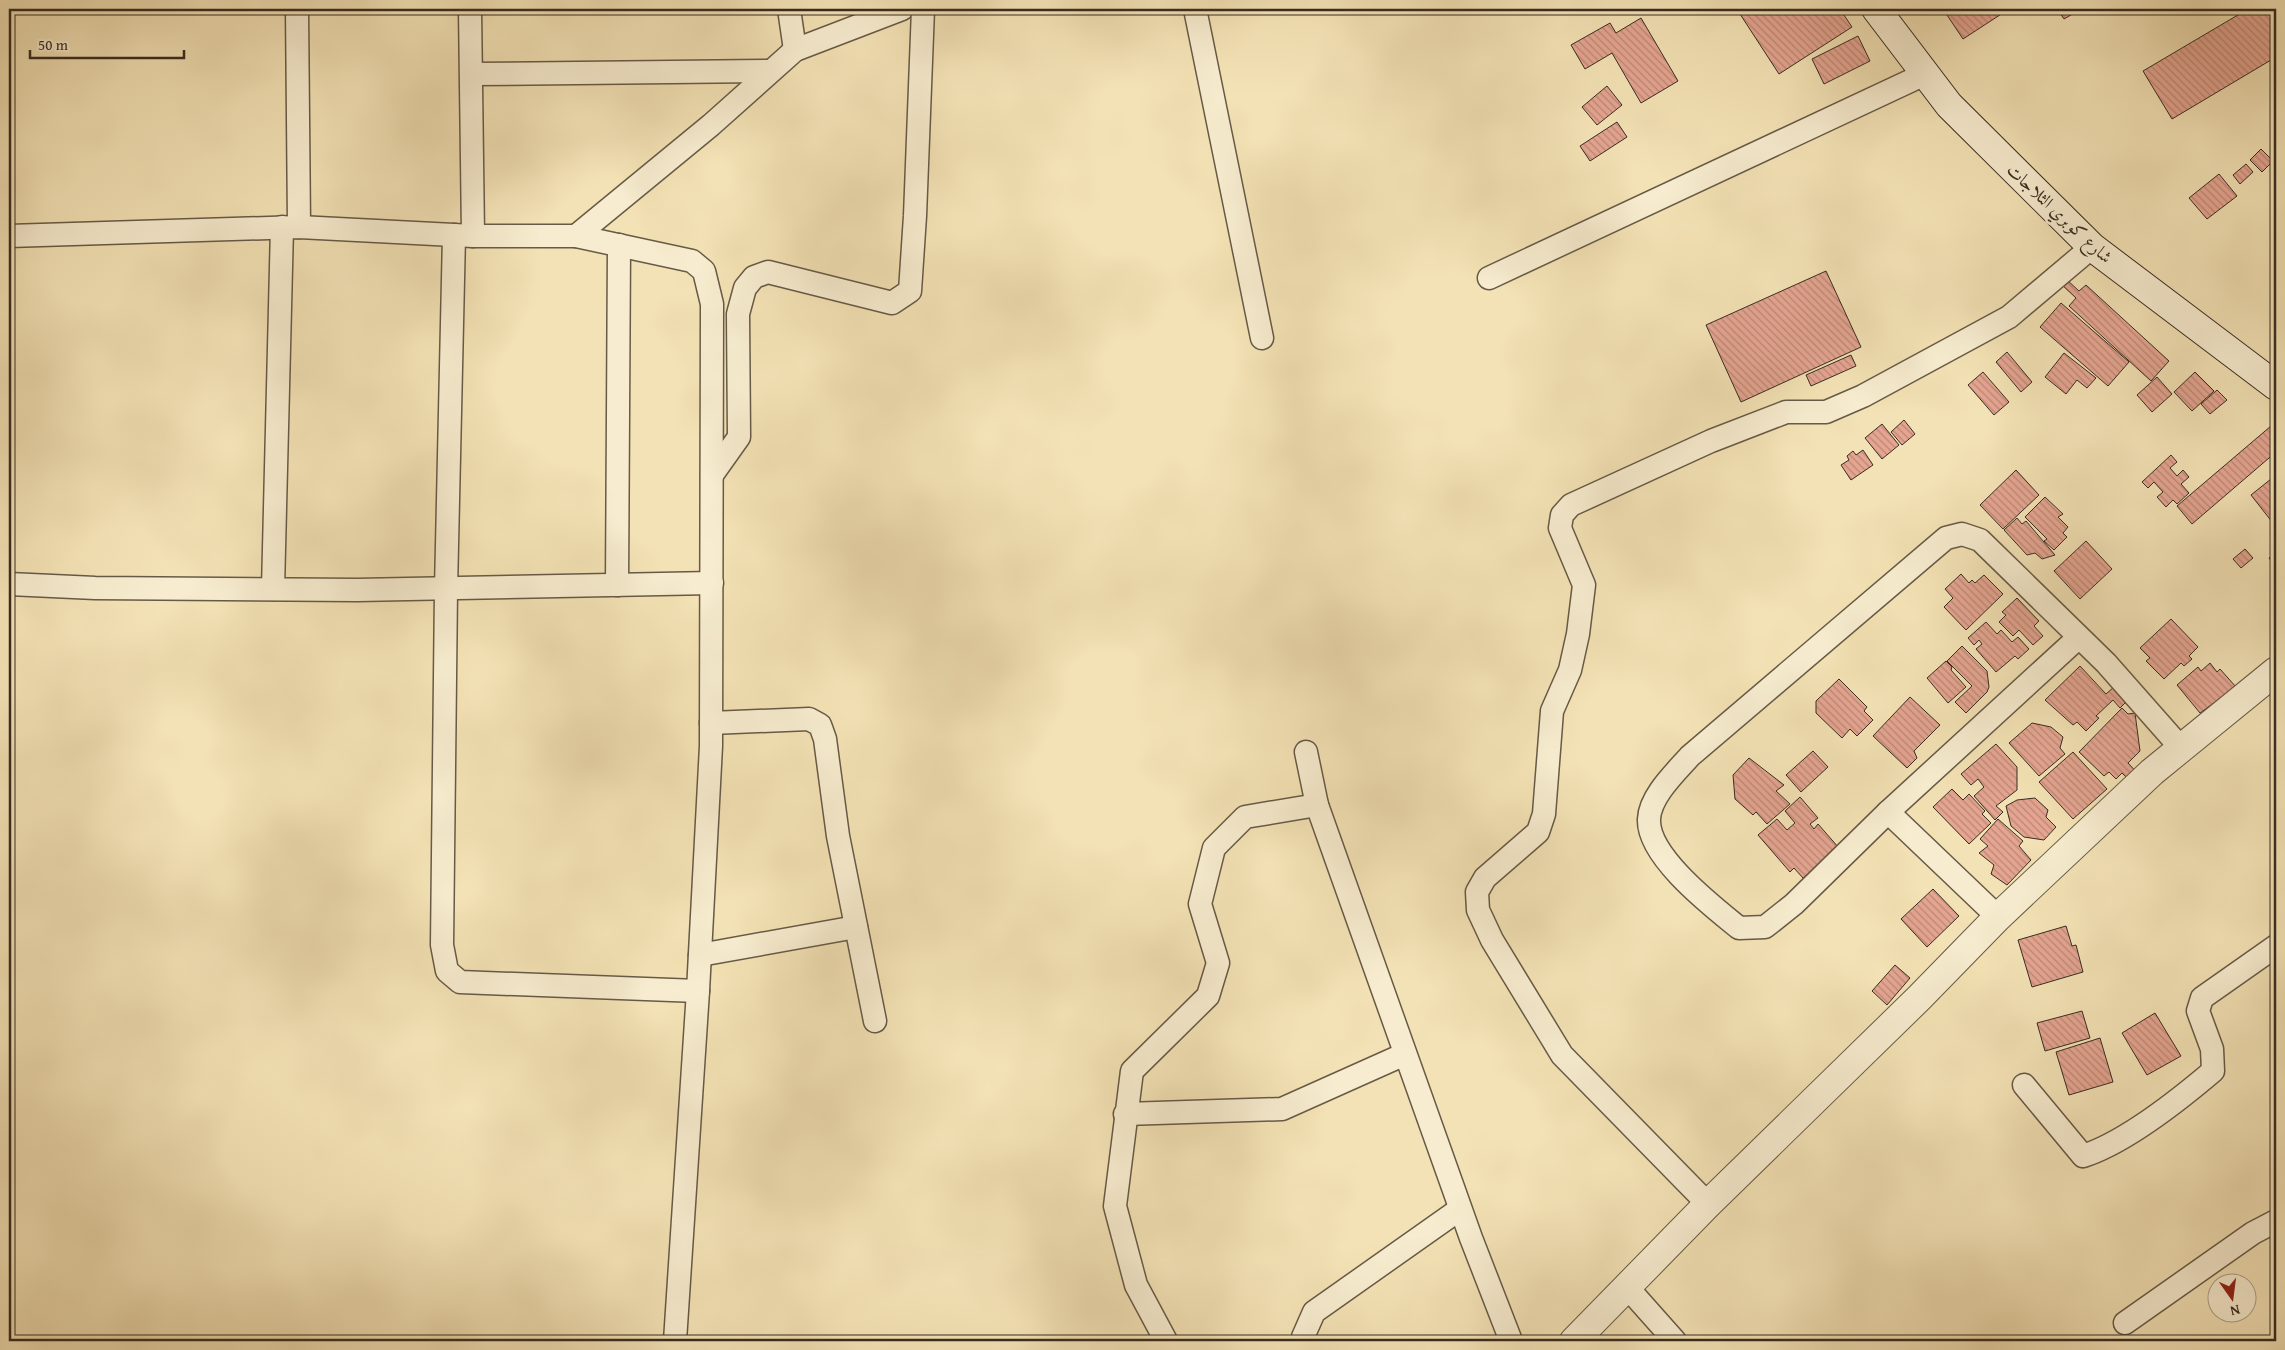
<svg xmlns="http://www.w3.org/2000/svg" width="2285" height="1350" font-family="'Gentium Book Plus',Amiri,serif">
<style>
.building{fill:url(#building-back-hatch);stroke:#382c21}
.lines{fill:none;stroke-linecap:round;stroke-linejoin:round}
.minor-casing{stroke:#675a46;stroke-width:25}
.tertiary-casing{stroke:#675a46;stroke-width:30}
.secondary-casing{stroke:#382c21;stroke-width:30}
.minor{stroke:#f7eccf;stroke-width:22}
.tertiary{stroke:#f7eccf;stroke-width:28}
.secondary{stroke:#f7eccf;stroke-width:28}
.labels{text-anchor:middle;dominant-baseline:central;stroke-width:5;stroke-linejoin:round;paint-order:stroke}
.street-label{font-size:18px;fill:#382c21;stroke:#f7eccf}
</style>
<defs>
<pattern id="building-back-hatch" width="6" height="6" patternUnits="userSpaceOnUse" patternTransform="scale(1.25)"><rect width="6" height="6" fill="#e5a591"/><path d="M-1 5l2 2M0 0l6 6M5-1l2 2" fill="none" stroke="#bb8776"/></pattern>
</defs>
<rect width="100%" height="100%" fill="#f3e2b5"/>
<filter id="stains"><feTurbulence type="fractalNoise" baseFrequency=".004" numOctaves="4"/><feColorMatrix values="0 0 0 0 .2 0 0 0 0 .09 0 0 0 0 .02 0 0 0 .5 -.17"/></filter>
<radialGradient id="worn" r=".72"><stop offset=".6" stop-color="#630" stop-opacity="0"/><stop offset="1" stop-color="#630" stop-opacity=".3"/></radialGradient>
<!-- building -->
<g class="building">
<path d="M1748,9H1840L1852,27L1779,74L1740,14Z"/>
<path d="M1950,9H2009L1963,39L1945,12Z"/>
<path d="M2057,9H2081L2064,19Z"/>
<path d="M2248,9H2276V57L2172,119L2143,71Z"/>
<path d="M1641,18L1678,81L1641,103L1612,53L1585,69L1571,45L1610,23L1616,33Z"/>
<path d="M1858,36L1870,61L1824,84L1812,59Z"/>
<path d="M1607,86L1622,105L1597,125L1582,107Z"/>
<path d="M1617,122L1627,137L1590,161L1580,146Z"/>
<path d="M2261,149L2273,161L2262,172L2250,160Z"/>
<path d="M2246,164L2253,172L2240,184L2233,175Z"/>
<path d="M2219,174L2237,196L2207,219L2189,198Z"/>
<path d="M1826,271L1861,347L1741,402L1706,325Z"/>
<path d="M2066,279L2079,291L2086,285L2169,361L2151,381L2069,306L2076,298L2061,284Z"/>
<path d="M2061,303L2129,362L2108,386L2040,327Z"/>
<path d="M2007,352L2032,382L2021,392L1996,362Z"/>
<path d="M2064,353L2096,378L2087,388L2077,380L2066,394L2045,377Z"/>
<path d="M1851,355L1856,366L1811,386L1806,375Z"/>
<path d="M1983,372L2009,402L1994,415L1968,385Z"/>
<path d="M2195,372L2214,391L2192,411L2174,392Z"/>
<path d="M2157,377L2172,394L2152,412L2137,395Z"/>
<path d="M2217,390L2227,400L2210,414L2201,404Z"/>
<path d="M1904,420L1915,434L1902,445L1891,432Z"/>
<path d="M1882,424L1899,445L1882,459L1865,438Z"/>
<path d="M2271,426L2276,432V452L2192,524L2177,506Z"/>
<path d="M1863,450L1873,465L1851,480L1841,465L1849,460L1847,456L1853,451L1856,455Z"/>
<path d="M2171,455L2177,462L2170,468L2177,476L2183,470L2189,477L2181,484L2189,493L2177,504L2173,500L2166,507L2157,497L2163,492L2154,482L2148,488L2142,482Z"/>
<path d="M2016,470L2039,495L2003,529L1980,505Z"/>
<path d="M2276,475V527L2251,495Z"/>
<path d="M2045,497L2063,514L2058,517L2068,527L2063,533L2067,537L2054,550L2044,541L2047,539L2025,517Z"/>
<path d="M2017,518L2022,524L2026,521L2055,555L2042,559L2035,553L2027,555L2004,530Z"/>
<path d="M2086,541L2112,569L2080,599L2054,571Z"/>
<path d="M2245,549L2253,558L2241,568L2233,559Z"/>
<path d="M2276,551V567L2269,558Z"/>
<path d="M1961,574L1969,583L1972,580L1975,583L1984,575L2003,594L1966,630L1944,607L1953,598L1945,589Z"/>
<path d="M2017,598L2039,621L2034,626L2043,636L2033,645L2019,630L2013,636L1999,622L2006,615L2002,612Z"/>
<path d="M2171,619L2198,647L2189,656L2192,659L2184,666L2181,663L2164,679L2146,661L2150,658L2140,648Z"/>
<path d="M1986,622L1997,634L2001,630L2012,642L2018,637L2029,649L2018,659L2015,656L1996,672L1976,649L1982,644L1979,640L1974,645L1968,638Z"/>
<path d="M1962,646L1987,671L1989,687L1987,692L1966,713L1955,702L1972,686L1947,661Z"/>
<path d="M1946,661L1952,667L1951,670L1966,687L1948,703L1927,678Z"/>
<path d="M2210,663L2217,672L2220,669L2236,687L2200,713L2177,685L2198,667L2201,671Z"/>
<path d="M2080,666L2106,694L2115,686L2129,699L2120,708L2113,700L2096,716L2099,718L2086,731L2077,722L2073,725L2045,700Z"/>
<path d="M1839,679L1867,707L1864,711L1873,720L1857,736L1850,729L1842,738L1816,713V701Z"/>
<path d="M1910,697L1940,725L1914,751L1917,758L1907,768L1873,736Z"/>
<path d="M2122,708L2128,714L2135,713L2140,751L2128,763L2141,777L2133,784L2122,773L2116,779L2109,772L2104,776L2079,752Z"/>
<path d="M2032,723L2051,727L2063,737L2060,748L2065,754L2039,776L2009,743Z"/>
<path d="M1996,744L2017,767V790L1996,806L2003,812L1995,820L1974,796L1984,787L1978,779L1971,785L1961,774Z"/>
<path d="M1813,751L1828,767L1801,792L1786,775Z"/>
<path d="M2073,752L2107,789L2073,819L2039,782Z"/>
<path d="M1749,758L1784,785L1776,791L1790,804L1767,824L1756,812L1753,815L1735,799L1733,775Z"/>
<path d="M1952,789L1963,800L1969,794L1985,811L1982,814L1991,823L1969,844L1933,807Z"/>
<path d="M1800,797L1818,818L1810,824L1814,829L1818,824L1839,848L1803,878L1794,868L1790,872L1758,835L1777,819L1787,830L1795,823L1785,811Z"/>
<path d="M2035,798L2048,810L2046,817L2056,827L2044,840L2024,837L2011,826L2006,806L2017,800Z"/>
<path d="M1998,819L2023,841L2019,846L2031,860L2007,885L1991,874L1994,865L1979,853L1988,846L1980,839Z"/>
<path d="M1933,889L1959,916L1927,947L1901,919Z"/>
<path d="M2066,926L2072,946L2076,945L2083,972L2032,987L2018,940Z"/>
<path d="M1895,965L1910,978L1887,1005L1872,991Z"/>
<path d="M2082,1011L2090,1038L2045,1051L2037,1023Z"/>
<path d="M2155,1013L2181,1056L2147,1075L2122,1033Z"/>
<path d="M2100,1038L2113,1082L2069,1095L2056,1052Z"/>
</g>
<g class="lines">
<!-- minor casing -->
<g class="minor-casing">
<g id="minor">
<path d="M297,9L299,227"/>
<path d="M470,9L473,236"/>
<path d="M789,9L795,50"/>
<path d="M1195,9L1262,338"/>
<path d="M473,74L770,71"/>
<path d="M454,235L446,589L442,945L447,971L460,982L698,991"/>
<path d="M9,236L299,227L473,236H576L692,261L704,271L712,304L711,746L698,991L675,1341"/>
<path d="M576,236L711,125L795,50L902,9"/>
<path d="M1489,278L1925,74"/>
<path d="M712,475L739,437L738,314L745,288L754,277L768,272L892,303L910,291L915,216L923,9"/>
<path d="M9,584L95,588L357,590L712,583"/>
<path d="M617,585L619,245"/>
<path d="M273,589L282,227"/>
<path d="M2079,637L1888,812L1794,904L1765,927L1739,928C1712,906 1647,856 1649,819C1650,796 1676,772 1690,756L1946,538L1962,534L1980,540L2106,663L2181,748"/>
<path d="M711,723L809,719L820,725L825,739L838,836L875,1021"/>
<path d="M1306,752L1317,805L1471,1238L1511,1341"/>
<path d="M1888,812L1998,917"/>
<path d="M700,955L856,927"/>
<path d="M2024,1085L2083,1156C2124,1143 2180,1099 2213,1071L2212,1049L2198,1011L2202,998L2276,946"/>
<path d="M1125,1114L1282,1109L1405,1054"/>
<path d="M1708,1204L1562,1055L1492,940L1478,910L1477,892L1485,878L1538,832L1544,814L1552,711L1570,670L1578,634L1584,585L1560,528L1562,515L1571,505L1711,441L1786,412H1826L1863,396L2009,317L2092,247"/>
<path d="M1627,1287L1675,1341"/>
<path d="M2125,1323L2253,1233L2276,1221"/>
<path d="M1303,1337L1314,1312L1460,1209"/>
<path d="M1166,1341L1136,1285L1115,1206L1132,1071L1208,996L1218,963L1200,904L1214,848L1245,817L1317,805"/>
</g>
</g>
<!-- tertiary casing -->
<g class="tertiary-casing">
<path id="tertiary" d="M1574,1341L1708,1204L1919,998L1998,917L2152,772L2276,671"/>
</g>
<!-- secondary casing -->
<g class="secondary-casing">
<path id="secondary" d="M1876,9L1949,105L2092,247L2276,386"/>
</g>
<!-- minor -->
<use href="#minor" class="minor"/>
<!-- tertiary -->
<use href="#tertiary" class="tertiary"/>
<!-- secondary -->
<use href="#secondary" class="secondary"/>
</g>
<g class="labels">
<!-- street labels -->
<g class="street-label">
<text transform="translate(2060 213) rotate(43)">شارع كوبري الثلاجات</text>
</g>
</g>
<!-- margin -->
<rect width="2285" height="1350" fill="none" stroke="#f3e2b5" stroke-width="30"/>
<rect x="10" y="10" width="2265" height="1330" fill="none" stroke="#382c21" stroke-width="2.5"/>
<rect x="15" y="15" width="2255" height="1320" fill="none" stroke="#382c21"/>
<!-- north arrow -->
<g transform="translate(2232 1298) rotate(166)"><circle r="24" fill="#f7eccf" stroke="#ab9f89"/>
<path d="M0-4L9 19L0 12L-9 19Z" fill="#8f2418"/>
<text y="-8" font-size="14" font-weight="bold" text-anchor="middle" fill="#382c21">N</text>
</g>
<!-- scale -->
<path d="M30 50v8h154v-8" fill="none" stroke="#382c21" stroke-width="2.5"/>
<text x="38" y="50" font-size="15" fill="#382c21" stroke="#f7eccf" stroke-width="4" paint-order="stroke">50 m</text>
<rect width="100%" height="100%" filter="url(#stains)"/>
<rect width="100%" height="100%" fill="url(#worn)"/>
</svg>
